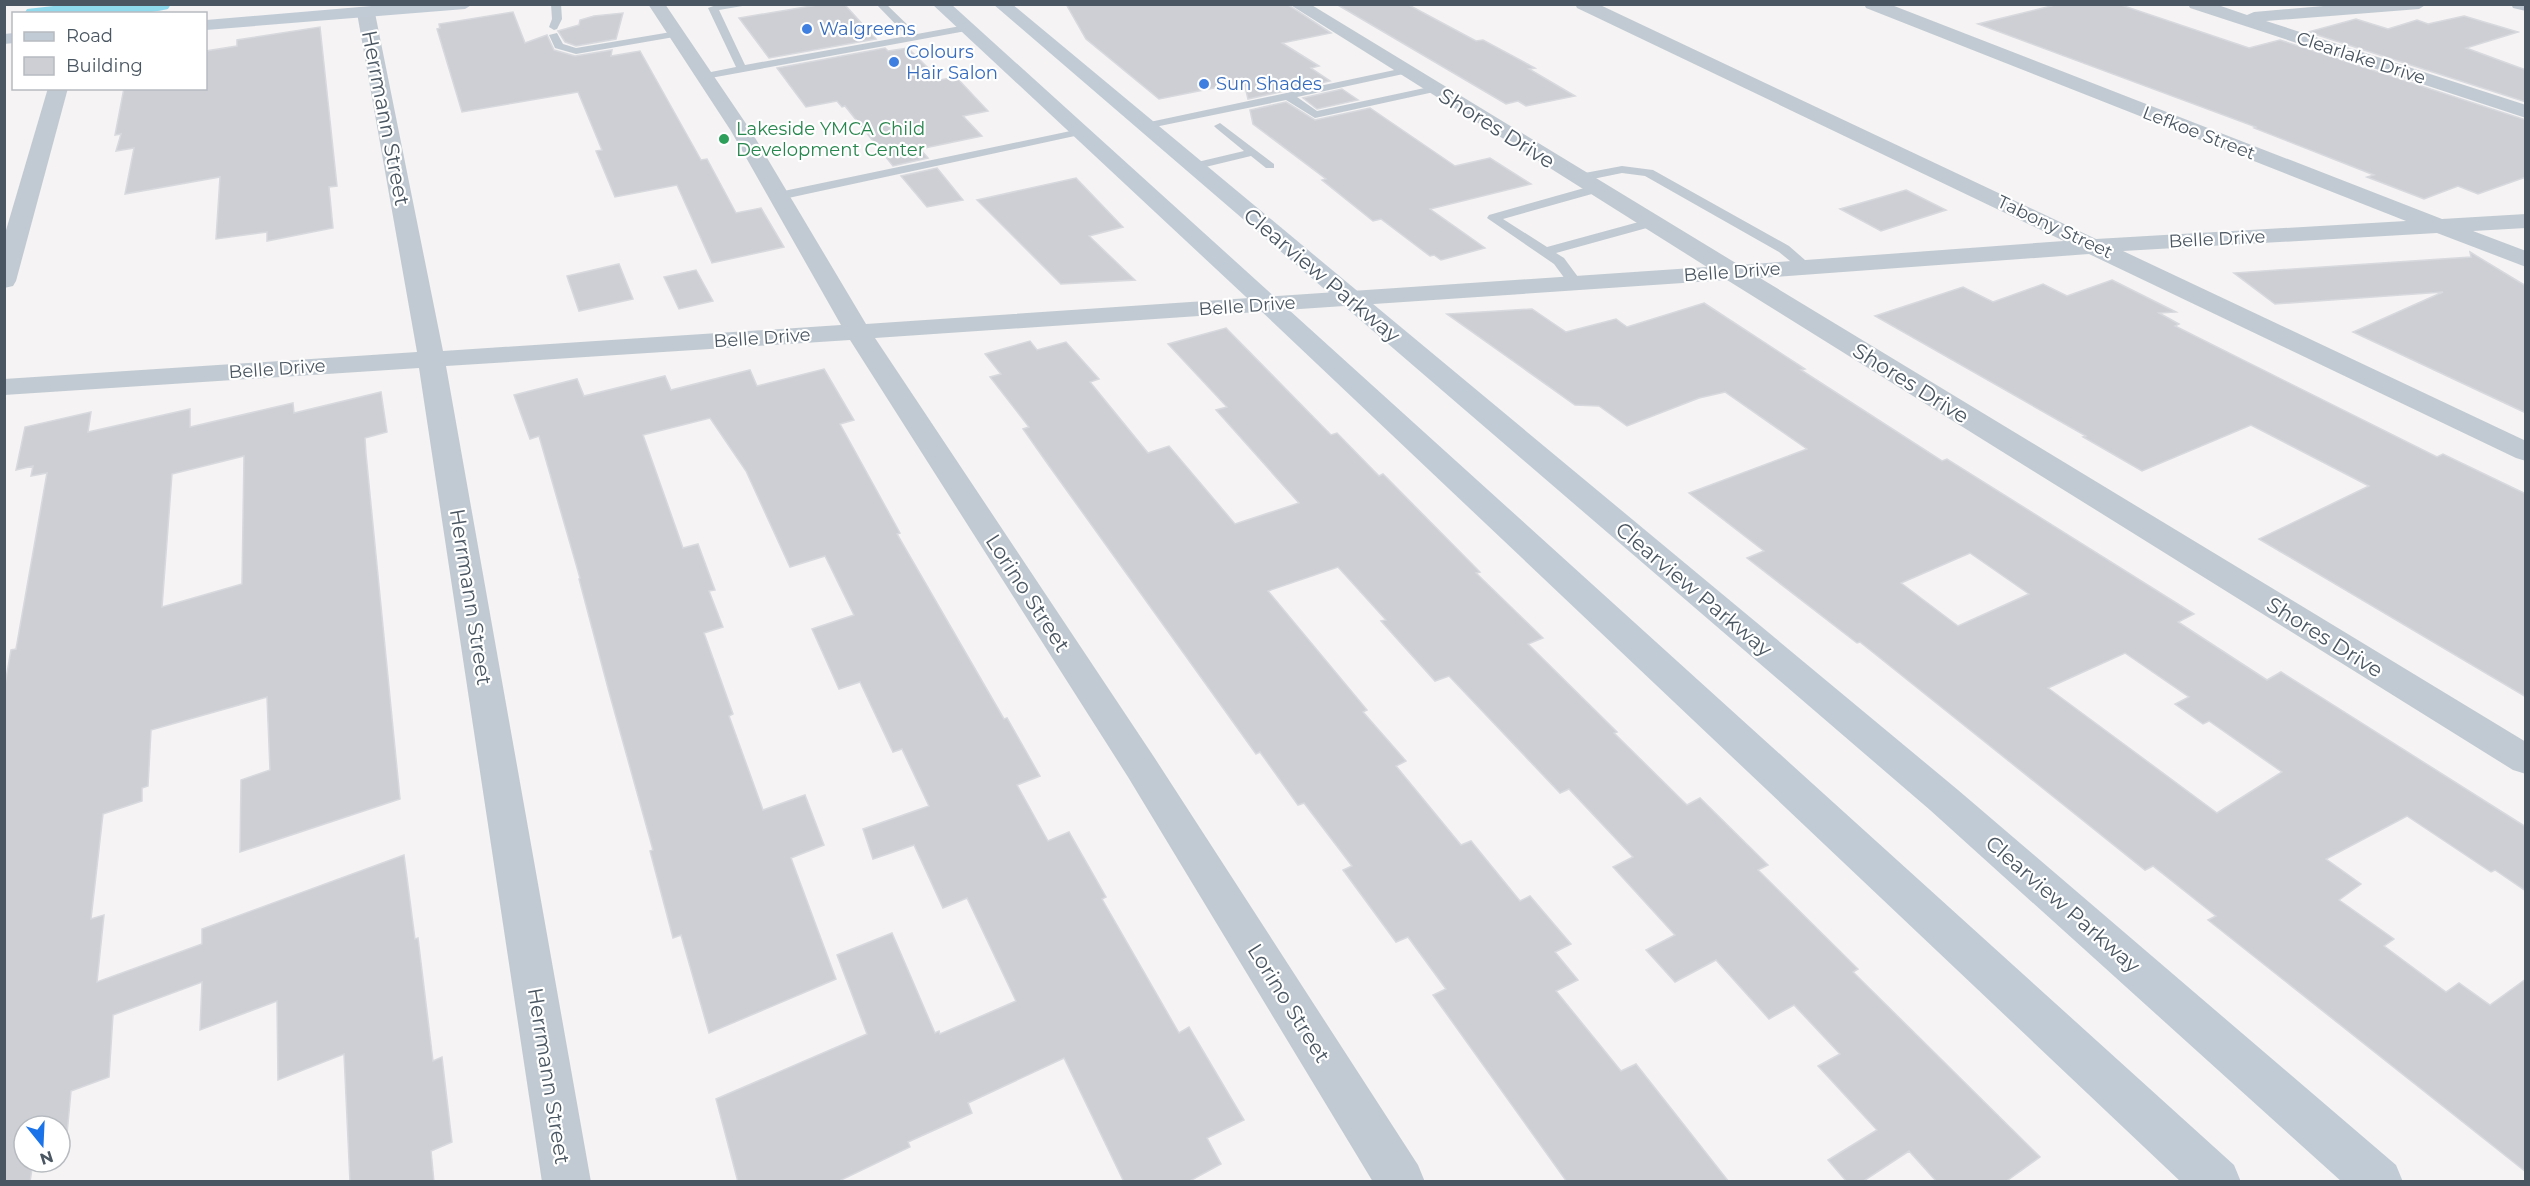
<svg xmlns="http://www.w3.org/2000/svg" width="2530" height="1186" font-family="Montserrat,sans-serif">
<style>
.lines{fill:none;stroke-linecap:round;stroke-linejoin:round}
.canal{fill:#90daee;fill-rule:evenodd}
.building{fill:#cdcfd5;stroke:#d7d9de;stroke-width:1.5;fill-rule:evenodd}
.lane{fill:#c1cad2;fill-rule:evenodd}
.street{fill:#c1cad2;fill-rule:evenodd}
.secondary{fill:#c1cbd6;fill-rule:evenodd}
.shop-dot{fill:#3f7fe0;stroke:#fff;stroke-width:2}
.leisure-dot{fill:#2e9e5b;stroke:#fff;stroke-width:2}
.labels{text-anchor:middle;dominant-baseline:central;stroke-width:4.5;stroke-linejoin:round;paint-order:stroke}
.far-shop-label{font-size:18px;fill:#366cbe;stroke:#fff;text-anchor:start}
.far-street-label{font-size:18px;fill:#4a5661;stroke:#fff}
.far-leisure-label{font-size:18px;fill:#27864d;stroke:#fff;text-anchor:start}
.street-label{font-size:21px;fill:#4a5661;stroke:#fff}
</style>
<rect width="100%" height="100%" fill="#f5f3f3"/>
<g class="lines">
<!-- canal -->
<path class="canal" d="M71,4H171L168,9C124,19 69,14 24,14L27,9Z"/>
</g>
<!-- building -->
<g class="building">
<path d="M823,4L845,5L876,39L769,58L739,18Z"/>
<path d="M1066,4H1287L1331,33L1282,43L1319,66L1311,68L1330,81L1248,99L1244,82L1159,99L1086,39Z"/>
<path d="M1336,4H1407L1476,41L1483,40L1535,68L1529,69L1575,96L1526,106L1518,101L1506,104Z"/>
<path d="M2059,4H2118L2249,48L2280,40L2526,120V177L2478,194L2458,186L2424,199L2367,177L2374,175L2254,128L2256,127L1978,24Z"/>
<path d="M513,12L525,43L547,35L554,50L575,56L612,50L611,56L640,51L701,160L707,159L736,213L761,208L784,247L712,263L677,185L615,197L596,151L602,150L578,92L462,112L437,29L440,28L439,24Z"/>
<path d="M623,13L616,39L576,46L565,42L558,31L579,25L580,20L594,16Z"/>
<path d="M2464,16L2518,32L2466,48L2526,70V102L2308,32L2356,19L2388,29L2417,20L2428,24Z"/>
<path d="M320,27L337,186L329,187L333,228L267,241V232L216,239L220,177L125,194L134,148L116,151L121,134L115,135L124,88H206V51L237,46V40Z"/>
<path d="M885,48L888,51L908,48L940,80L956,77L988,111L963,116L982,136L920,149L928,158L893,166L845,106L842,107L837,101L806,107L777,68Z"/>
<path d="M1342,89L1358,100L1317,109L1303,98Z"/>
<path d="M1286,102L1315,120L1370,108L1455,166L1490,158L1531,184L1430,209L1485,248L1441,260L1434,255L1430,256L1381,219L1373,221L1322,180L1326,179L1253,124L1250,110Z"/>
<path d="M937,168L963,200L927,207L901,176Z"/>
<path d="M1076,178L1123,227L1089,236L1135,280L1061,284L977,200Z"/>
<path d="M1906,190L1946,210L1881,231L1840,209Z"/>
<path d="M2470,252L2526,286V413L2353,332L2443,292L2275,304L2234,273L2471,257Z"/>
<path d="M619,264L633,299L579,311L567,276Z"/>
<path d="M696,270L713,301L679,309L664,277Z"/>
<path d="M2112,280L2176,312L2159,313L2179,324L2175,326L2437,457L2443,454L2526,494V697L2259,539L2369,486L2251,425L2142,471L2083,437L2086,436L1875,316L1963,287L1993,302L2043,284L2067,296Z"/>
<path d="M1704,303L1805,369L1801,370L1942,461L1947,459L2194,614L2178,622L2267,680L2281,672L2526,827V891L2495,870L2491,872L2407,816L2326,859L2361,884L2339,900L2394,939L2384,946L2446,992L2459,983L2490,1005L2526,979V1172L2208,920L2216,916L2153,866L2145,870L1860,642L1857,643L1747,558L1764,551L1689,493L1807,449L1725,392L1699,398L1627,426L1599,406L1575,405L1447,314L1532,309L1566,332L1616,319L1627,327ZM1970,553L2029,594L1958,626L1901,583ZM2125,653L2189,697L2175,704L2203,724L2209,721L2282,772L2217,813L2048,688Z"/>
<path d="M1226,328L1331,435L1337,433L1379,476L1383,474L1480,572L1476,573L1543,638L1528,644L1617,732L1614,733L1687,805L1700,798L1768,865L1758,870L1858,969L1853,972L2040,1157L2005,1182H1937L1909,1151L1862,1182H1847L1828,1160L1877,1130L1818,1066L1840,1054L1794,1005L1769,1019L1716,960L1675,982L1646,950L1675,935L1613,867L1633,857L1569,789L1560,793L1449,676L1435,681L1381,621L1386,620L1338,567L1268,591L1367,710L1363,712L1406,761L1396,766L1461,845L1471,841L1520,901L1530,896L1571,944L1555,952L1578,980L1556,991L1621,1071L1636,1064L1729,1182H1567L1433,995L1446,989L1408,937L1396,942L1343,870L1352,866L1304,803L1298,805L1260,752L1256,754L1047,463L1023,429L1029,427L990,377L1001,374L985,354L1030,341L1037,350L1066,342L1099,379L1090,382L1148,453L1169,446L1235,524L1299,503L1216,410L1227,407L1168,344Z"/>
<path d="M824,369L854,420L840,424L900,533L897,534L1004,719L1007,718L1040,776L1017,785L1048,841L1069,832L1106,897L1102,899L1179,1033L1189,1027L1244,1120L1207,1138L1221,1164L1188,1182H1124L1064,1058L968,1103L972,1113L908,1142L910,1147L837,1182H738L716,1099L867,1034L837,955L892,933L935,1033L939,1031L940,1034L1016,1001L967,898L943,908L914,845L873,859L863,829L929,806L902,749L893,752L860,682L839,689L812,629L854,615L825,556L790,567L746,471L710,418L643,435L683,548L698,544L715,590L709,591L723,627L704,633L733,714L729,716L763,810L805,795L824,845L791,858L836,979L709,1033L681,935L673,938L650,851L653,850L609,692L579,579L580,578L539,436L530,439L514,395L577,379L584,396L665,376L671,390L750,370L757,386Z"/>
<path d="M381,392L387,432L365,438L366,454L400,799L240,852L241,780L270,770L267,697L151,730L148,786L142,788V801L103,814L91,919L104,915L97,982L202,944V929L404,855L415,939L418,938L433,1061L442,1057L452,1142L431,1151L434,1182H350L344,1054L278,1080L277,1001L200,1030L202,982L113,1015L109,1077L71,1091L67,1134L60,1137V1126H24V1162H33L30,1182H4V690L11,650L16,649L47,473L31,476L33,466L16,470L25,427L91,412L88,432L190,409V427L293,403L294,413ZM244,456L242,584L162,607L172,474Z"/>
</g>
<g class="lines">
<!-- lane -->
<g class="lane">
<path d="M551,4H561L562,19L557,29L554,30L549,27L552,19Z"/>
<path d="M719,4H754L719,10L745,65L907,36L876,4H886L917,34L966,25L971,28L966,31L705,79L700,76L701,74L736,67L708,8Z"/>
<path d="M677,31L680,32V36L576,54L555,48L549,35L557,33L563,44L576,48Z"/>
<path d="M1404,68L1408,69V73L1297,97L1317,111L1434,86L1439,89L1434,92L1315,118L1286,100L1145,129L1139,126L1145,123Z"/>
<path d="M1220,123L1274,164V168H1266L1251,156L1193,170L1189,168V164L1244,151L1216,128L1214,126Z"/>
<path d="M1080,129L1086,132L1084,134L779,200L773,196L779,192Z"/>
<path d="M1622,166L1653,170L1789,246L1813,267L1811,270H1801L1779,252L1645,176L1622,173L1578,182L1572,178L1574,175Z"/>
<path d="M1595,185L1601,189L1599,192L1503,219L1547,247L1646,220H1654L1656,223L1654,226L1556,253L1564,258L1581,281L1583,284L1581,287H1571L1554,264L1487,218L1489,215Z"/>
</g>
<!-- street -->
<g class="street">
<path d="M648,4H665L751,131L866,324L1707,267L1289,4H1310L1739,265L2064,241L1577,8L1575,4H1598L2096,239L2406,221L1866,8L1864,4H1889L2442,219L2526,214V228L2473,231L2526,251V267L2437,233L2123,251L2526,441V461L2516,458L2089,254L1760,278L2526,742V774L2513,770L1727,280L875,338L1154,757L1418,1165L1425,1182H1373L1128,777L850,340L446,366L591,1182H542L419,368L4,395V379L417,352L357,13L360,9H372L375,13L443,351L841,325L731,131Z"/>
<path d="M2188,4H2215L2247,15L2254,12L2347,4H2427L2419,9L2266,21L2526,105V118L2190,8Z"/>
<path d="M2511,4H2526V11L2513,8Z"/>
<path d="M48,88H68L16,281L13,286L4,288V237Z"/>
</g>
<!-- secondary -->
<g class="secondary">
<path d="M395,4H473L465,9L206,30V20Z"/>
<path d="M932,4H951L2234,1165L2241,1182H2181L1260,310Z"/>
<path d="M993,4H1012L1958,790L2396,1165L2403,1182H2342L1930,810Z"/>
<path d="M14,33V43L4,44V34Z"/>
</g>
</g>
<!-- markers -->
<g class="shop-dot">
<circle cx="807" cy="29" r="6"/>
<circle cx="894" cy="62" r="6"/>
<circle cx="1204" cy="84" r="6"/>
</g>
<circle class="leisure-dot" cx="724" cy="139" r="6"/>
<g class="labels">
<!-- far-shop labels -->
<g class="far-shop-label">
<text x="819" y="29">Walgreens</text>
<text x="906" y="52">Colours<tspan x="906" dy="21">Hair Salon</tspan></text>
<text x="1216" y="84">Sun Shades</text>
</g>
<!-- far-street labels -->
<g class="far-street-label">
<text transform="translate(2361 58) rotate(18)">Clearlake Drive</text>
<text transform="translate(2199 133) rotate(21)">Lefkoe Street</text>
<text transform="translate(2055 227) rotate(25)">Tabony Street</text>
<text transform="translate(2217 239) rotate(-3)">Belle Drive</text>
<text transform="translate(1732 272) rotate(-4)">Belle Drive</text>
<text transform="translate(1247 306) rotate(-4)">Belle Drive</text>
<text transform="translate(762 338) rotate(-4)">Belle Drive</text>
<text transform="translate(277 369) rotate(-4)">Belle Drive</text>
</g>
<!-- far-leisure labels -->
<g class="far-leisure-label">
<text x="736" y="129">Lakeside YMCA Child<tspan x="736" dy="21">Development Center</tspan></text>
</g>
<!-- street labels -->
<g class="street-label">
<text transform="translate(386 118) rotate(79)">Herrmann Street</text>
<text transform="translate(1497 128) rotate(32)">Shores Drive</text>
<text transform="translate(1322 275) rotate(40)">Clearview Parkway</text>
<text transform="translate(1911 383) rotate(32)">Shores Drive</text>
<text transform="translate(1694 589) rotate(40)">Clearview Parkway</text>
<text transform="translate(1028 593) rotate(57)">Lorino Street</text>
<text transform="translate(471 597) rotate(81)">Herrmann Street</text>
<text transform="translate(2325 637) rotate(32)">Shores Drive</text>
<text transform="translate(2063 904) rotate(41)">Clearview Parkway</text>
<text transform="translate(1289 1003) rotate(58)">Lorino Street</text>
<text transform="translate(549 1076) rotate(81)">Herrmann Street</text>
</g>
</g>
<!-- border -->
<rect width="2530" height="1186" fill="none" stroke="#4a5661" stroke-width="12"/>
<!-- legend -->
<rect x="12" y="12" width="195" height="78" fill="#ffffff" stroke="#b7bbc0" stroke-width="1.5"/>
<rect x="24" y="32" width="30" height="9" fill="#c1cbd6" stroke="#b7bbc0" stroke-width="1.5"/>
<text x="66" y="42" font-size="18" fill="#4a5661">Road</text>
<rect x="24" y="57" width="30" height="18" fill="#cdcfd5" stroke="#b7bbc0" stroke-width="1.5"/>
<text x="66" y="72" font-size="18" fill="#4a5661">Building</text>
<!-- north arrow -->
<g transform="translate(42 1144) rotate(162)"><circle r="28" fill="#ffffff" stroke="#b7bbc0" stroke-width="1.5"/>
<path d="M0-4.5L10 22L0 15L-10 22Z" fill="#1a73e8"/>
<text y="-9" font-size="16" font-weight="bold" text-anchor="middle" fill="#4a5661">N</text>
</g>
</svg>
